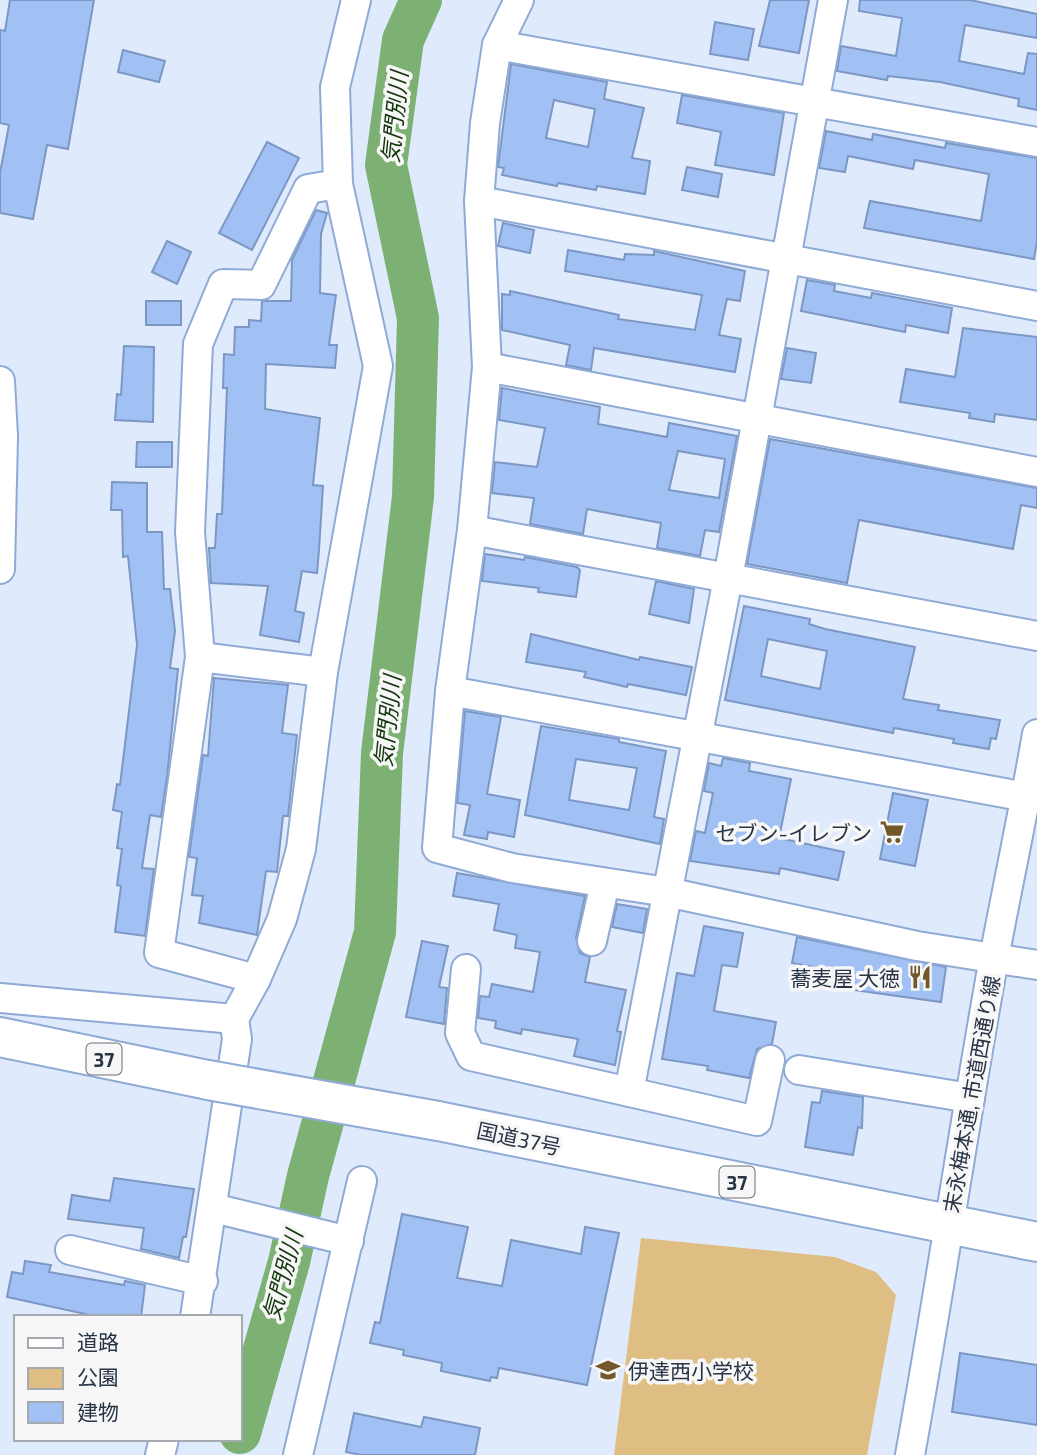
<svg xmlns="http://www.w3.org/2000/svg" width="1037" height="1455" font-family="'Exo 2','Noto Sans JP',sans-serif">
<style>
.green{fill:#dfbe84}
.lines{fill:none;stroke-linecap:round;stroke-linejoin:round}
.river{stroke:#7db174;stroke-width:42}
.building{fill:#a1c0f4;stroke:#7d97c3;stroke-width:2;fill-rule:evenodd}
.minor-casing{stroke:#90aad6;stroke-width:32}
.highway-casing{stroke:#90aad6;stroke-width:42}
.minor{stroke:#fff;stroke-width:28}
.highway{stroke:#fff;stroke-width:38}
.highway-bridge-casing{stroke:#90aad6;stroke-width:42;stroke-linecap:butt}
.highway-bridge{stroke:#fff;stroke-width:38}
.labels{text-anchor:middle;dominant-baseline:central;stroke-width:7;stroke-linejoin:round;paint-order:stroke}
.shield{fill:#f7f7f7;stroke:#676e7b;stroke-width:2}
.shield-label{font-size:19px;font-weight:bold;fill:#293446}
.poi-label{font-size:21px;fill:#293446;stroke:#f7f7f7;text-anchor:end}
.street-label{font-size:21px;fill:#293446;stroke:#f7f7f7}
.water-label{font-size:23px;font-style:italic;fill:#14370d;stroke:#f7f7f7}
</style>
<rect width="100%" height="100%" fill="#dfebfd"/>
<!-- green -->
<path class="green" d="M641,1238L835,1257L876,1272L896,1295L867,1455H614Z"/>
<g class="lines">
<!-- river -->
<path class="river" d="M240,1433L289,1262L308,1176L375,932L382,753L413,497L418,318L386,165L403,40L421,0"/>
</g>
<!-- building -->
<g class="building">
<path d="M10,0H94L68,149L47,145L33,219L0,213V173L9,125L0,123V30L5,31Z"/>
<path d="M770,0H809L799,53L759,46Z"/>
<path d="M860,0H970L1037,14V38L965,25L959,61L1024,74L1028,53L1037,54V110L1018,106L1019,99L940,82L888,76L887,80L837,71L841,46L896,56L902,18L859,11Z"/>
<path d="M715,22L754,29L748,60L710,54Z"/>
<path d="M123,50L165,61L159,82L118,72Z"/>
<path d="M511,64L607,82L604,99L644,108L632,158L650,161L645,194L597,186L596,190L558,183L557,186L502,175L504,168L498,167ZM554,100L595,109L588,147L546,138Z"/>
<path d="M682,95L784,113L774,175L715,165L721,132L677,123Z"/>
<path d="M826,131L872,140L873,134L945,148L946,143L1037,158V241L1034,259L864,228L870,201L981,221L989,174L915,160L913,169L848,156L845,172L819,168Z"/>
<path d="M267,142L299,158L252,250L219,233Z"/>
<path d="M687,167L722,174L718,197L682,190Z"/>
<path d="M316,210L327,213L321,234L320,293L336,295L329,345H337L335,368L266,364L265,409L320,418L313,485L323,486L319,550L317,573L302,571L295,611L304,613L299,642L260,635L268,586L211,583L209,548H215L217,514H222L227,388H223L224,354L234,355L235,327H249V320L261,321L262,301H291L292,260Z"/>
<path d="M503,223L534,230L530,253L498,246Z"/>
<path d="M167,241L191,252L177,284L152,272Z"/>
<path d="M568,250L624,260L625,254L654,255V251L745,271L740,301L727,299L719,335L741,339L735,372L594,348L591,370L566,365L570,345L502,330V294L510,295V291L619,315L618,319L695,330L702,295L565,271Z"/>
<path d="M807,280L835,285L834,291L871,298L872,293L952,308L948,333L906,325L905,332L801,311Z"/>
<rect x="146" y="301" width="35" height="24"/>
<path d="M963,328L1037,337V420L995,414L994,422L969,418L970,413L900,402L906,369L955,377Z"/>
<path d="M124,346L154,347L153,422L115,420L117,394L121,395Z"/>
<path d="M787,348L816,353L811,383L781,379Z"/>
<path d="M502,388L600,407L598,424L667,437L669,423L737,436L719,532L705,530L700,556L657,548L661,523L587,509L583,534L530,524L534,498L492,493L495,462L537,467L545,428L499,420ZM678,451L725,459L719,498L669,490Z"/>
<path d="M770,439L1037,488V508L1021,505L1013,549L859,520L847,583L747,564Z"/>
<path d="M137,442H172V467H136Z"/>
<path d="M112,482L147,483V532H162L164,589H170L175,631L170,668L178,669L167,777L161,817L150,815L142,868L154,869L145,936L115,932L121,886L117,885L122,849L117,848L122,812L113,810L117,784L120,785L137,645L128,556L123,557L122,510H111Z"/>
<path d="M485,554L524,560L525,557L577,567L580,570L576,597L538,592L539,588L482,581Z"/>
<path d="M656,581L694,589L689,623L649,614Z"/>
<path d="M744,606L810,619L809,624L825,629L915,647L903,699L939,705L938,710L1000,720L996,739L991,738L989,749L953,743L954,739L894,728L893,733L725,700ZM768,639L827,651L820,689L761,676Z"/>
<path d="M531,634L639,660L640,657L692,667L686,695L628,684L627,687L584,677L586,672L526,662Z"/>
<path d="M214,678L288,685L282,733L297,735L288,816H283L277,872L266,871L257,935L199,923L203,896L192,895L197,858L189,857L203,755L208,756Z"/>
<path d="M465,711L501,717L487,794L520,800L514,837L488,832L487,839L464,835L470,805L457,803Z"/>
<path d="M541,726L619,739V742L666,751L654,817L664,819L660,844L525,815ZM576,759L637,768L629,810L569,800Z"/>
<path d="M723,758L750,763L749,771L791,779L779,838L844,852L838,880L780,868L779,874L690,861L696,831L705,833L713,793L704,791L709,763L721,766Z"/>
<path d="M893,793L928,800L915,866L880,859Z"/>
<path d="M457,873L585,896L576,938L580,953L590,957L585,982L626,990L617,1031L621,1032L615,1065L574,1056L578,1039L522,1029L521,1034L495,1028L496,1021L478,1018L480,996L489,997L492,984L533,992L540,952L515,948L517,935L494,930L499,904L453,896Z"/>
<path d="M617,904L647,909L643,933L612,927Z"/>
<path d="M704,926L743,933L737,967L722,965L714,1011L776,1022L772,1044L757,1049L749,1078L707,1070L708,1066L662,1059L677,973L694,976Z"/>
<path d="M797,937L946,967L941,1002L839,988L841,972L792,963Z"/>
<path d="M422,941L448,946L439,987L447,988L444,1024L406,1017Z"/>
<path d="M822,1091L863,1097L862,1128L858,1127L853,1155L805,1147L812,1102L820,1103Z"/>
<path d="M114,1178L194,1189L186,1237H183L179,1258L141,1249L144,1228L68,1219L72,1195L110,1201Z"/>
<path d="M402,1214L468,1227L457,1278L502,1286L511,1240L581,1254L585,1227L619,1233L587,1385L499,1368L497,1378L491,1377L490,1381L441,1371L442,1363L403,1355L404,1350L370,1343L375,1322L380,1323Z"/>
<path d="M25,1261L51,1265L49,1272L124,1285L125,1281L145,1285L141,1317H99L7,1297L12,1272L23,1274Z"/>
<path d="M960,1353L1037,1365V1425L952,1412Z"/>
<path d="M354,1413L421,1427L424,1417L480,1428L475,1455H362L346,1452Z"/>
</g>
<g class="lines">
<!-- minor casing -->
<g class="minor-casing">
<g id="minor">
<path d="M519,0L497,45L485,123L479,201L487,367L472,530L450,691L437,848L512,868L667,892L917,946L1037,965"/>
<path d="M497,45L1037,142"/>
<path d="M479,201L1037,306"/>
<path d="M487,367L1037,472"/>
<path d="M0,381L3,436"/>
<path d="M0,433L3,436L0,569"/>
<path d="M472,530L1037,636"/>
<path d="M200,657L190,532L198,344L223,284L261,285L308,189L338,184"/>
<path d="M450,691L1037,799"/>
<path d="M592,941L605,883"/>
<path d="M466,969L460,1033L471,1056L757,1121L770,1060"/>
<path d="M256,979L159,953L200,657L323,672"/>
<path d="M0,998L234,1019L256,979L282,919L301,849L323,672L378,366L338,184L335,87L356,0"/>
<path d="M799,1070L970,1098"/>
<path d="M629,1092L728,578L833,0"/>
<path d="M213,1208L349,1241"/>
<path d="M70,1250L203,1281"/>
<path d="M195,1317L237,1039L234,1019"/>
<path d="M160,1455L164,1439"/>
<path d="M298,1455L362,1181"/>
<path d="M910,1455C940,1290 964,1124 994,958C1008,884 1024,809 1037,734"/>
</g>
</g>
<!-- highway casing -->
<g class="highway-casing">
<g id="highway">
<path d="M0,1037L208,1080"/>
<path d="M438,1121L1037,1242"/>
</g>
</g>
<!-- minor -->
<use href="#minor" class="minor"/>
<!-- highway -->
<use href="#highway" class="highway"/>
<!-- highway-bridge casing -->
<g class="highway-bridge-casing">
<path id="highway-bridge" d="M208,1080L438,1121"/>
</g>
<!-- highway-bridge -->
<use href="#highway-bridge" class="highway-bridge"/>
</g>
<!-- icons -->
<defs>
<g id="supermarket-bare" transform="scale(1.89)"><path d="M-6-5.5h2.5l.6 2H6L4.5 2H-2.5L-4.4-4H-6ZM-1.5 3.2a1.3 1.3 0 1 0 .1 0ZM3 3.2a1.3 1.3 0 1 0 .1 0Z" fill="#72582a" stroke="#f7f7f7" stroke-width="2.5" paint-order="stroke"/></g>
<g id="restaurant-bare" transform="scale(1.89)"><path d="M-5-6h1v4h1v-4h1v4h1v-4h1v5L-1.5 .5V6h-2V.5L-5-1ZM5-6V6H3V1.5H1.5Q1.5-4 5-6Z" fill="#72582a" stroke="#f7f7f7" stroke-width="2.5" paint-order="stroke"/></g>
<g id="school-bare" transform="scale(1.89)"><path d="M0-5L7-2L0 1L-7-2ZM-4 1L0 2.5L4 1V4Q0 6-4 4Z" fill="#72582a" stroke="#f7f7f7" stroke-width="2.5" paint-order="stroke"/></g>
</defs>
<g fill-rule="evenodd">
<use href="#supermarket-bare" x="892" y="832"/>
<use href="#restaurant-bare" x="920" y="977"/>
<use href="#school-bare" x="608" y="1370"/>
</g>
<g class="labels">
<!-- shield labels -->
<g class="shield">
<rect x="86.5" y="1043.5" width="35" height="31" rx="5"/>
<rect x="719.5" y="1166.5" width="35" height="31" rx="5"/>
</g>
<g class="shield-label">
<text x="104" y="1059">37</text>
<text x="737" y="1182">37</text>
</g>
<!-- poi labels -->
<g class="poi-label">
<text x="872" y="832">セブン-イレブン</text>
<text x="900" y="977">蕎麦屋 大徳</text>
<text x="628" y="1370" text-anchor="start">伊達西小学校</text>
</g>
<!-- street labels -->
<g class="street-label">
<text transform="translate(971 1094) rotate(-80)">末永梅本通, 市道西通り線</text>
<text transform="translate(519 1138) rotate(12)">国道37号</text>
</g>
<!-- water labels -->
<g class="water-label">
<text transform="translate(394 117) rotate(-84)">気門別川</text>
<text transform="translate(387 721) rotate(-84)">気門別川</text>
<text transform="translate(282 1275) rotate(-75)">気門別川</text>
</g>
</g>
<!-- legend -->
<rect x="14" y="1315" width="228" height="126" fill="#f7f7f7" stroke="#a5a9b0" stroke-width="2"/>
<rect x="28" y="1338" width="35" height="10" fill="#ffffff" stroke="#a5a9b0" stroke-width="2"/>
<text x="77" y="1350" font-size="21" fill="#293446">道路</text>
<rect x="28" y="1368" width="35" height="21" fill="#dfbe84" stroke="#a5a9b0" stroke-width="2"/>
<text x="77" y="1385" font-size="21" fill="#293446">公園</text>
<rect x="28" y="1402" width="35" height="21" fill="#a1c0f4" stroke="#a5a9b0" stroke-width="2"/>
<text x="77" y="1420" font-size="21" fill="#293446">建物</text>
</svg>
